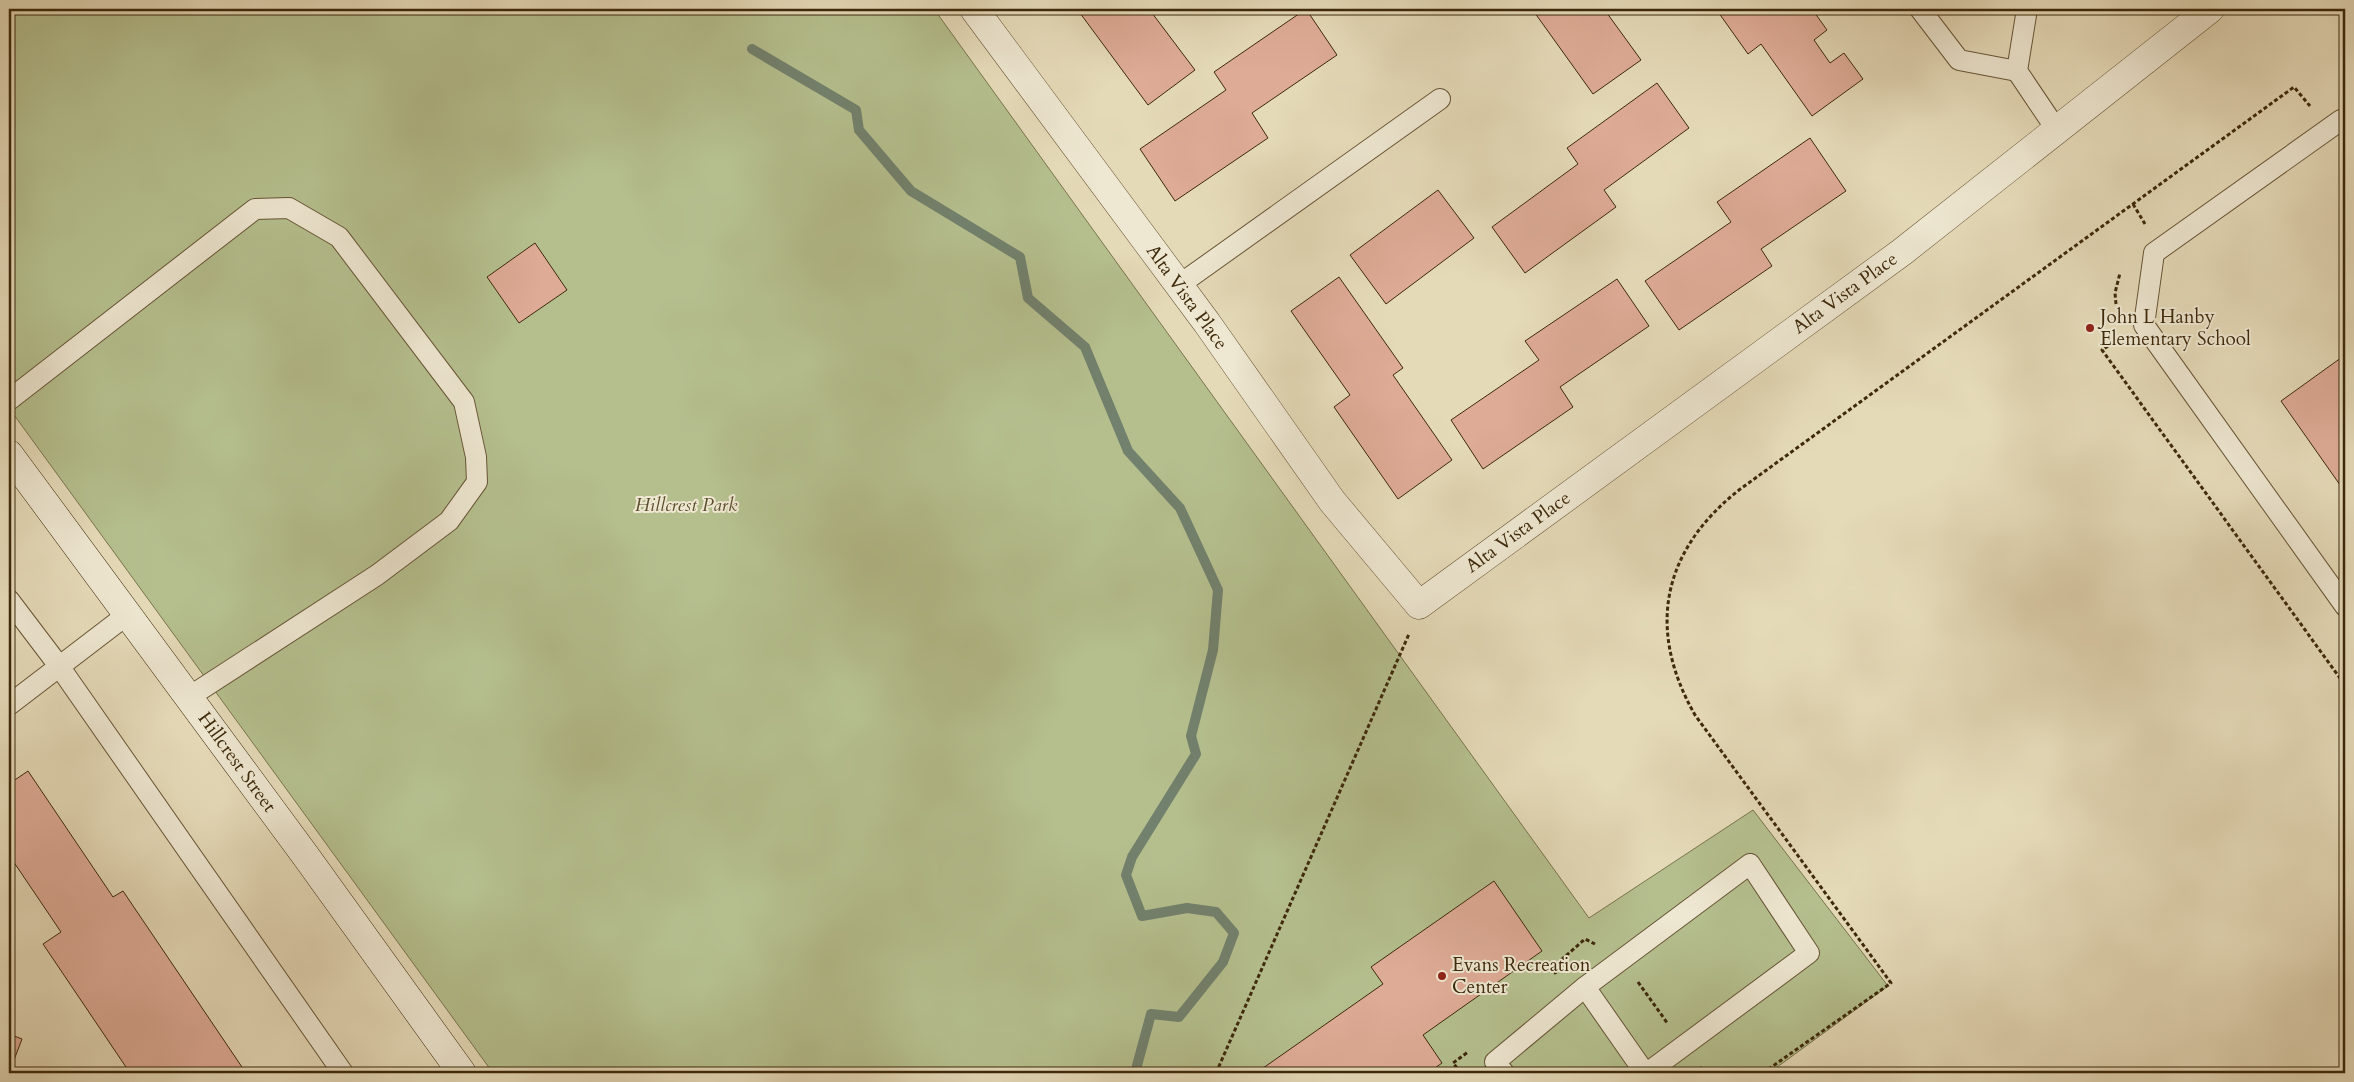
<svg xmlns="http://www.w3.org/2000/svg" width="2354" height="1082" font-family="Cardo,serif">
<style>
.green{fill:#b5bf8e;stroke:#79744c}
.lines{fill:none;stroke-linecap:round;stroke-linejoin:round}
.stream{stroke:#72816d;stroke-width:10}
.building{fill:#deab96;stroke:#3d290b}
.lane-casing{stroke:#675536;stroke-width:22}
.street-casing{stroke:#675536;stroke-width:29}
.secondary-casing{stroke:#3d290b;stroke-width:29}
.path{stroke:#3d290b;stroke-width:3;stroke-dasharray:4 2.5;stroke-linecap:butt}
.lane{stroke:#eee7d1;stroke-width:20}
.street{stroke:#eee7d1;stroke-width:28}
.secondary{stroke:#eee7d1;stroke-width:28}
.poi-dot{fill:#8f2418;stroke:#eee7d1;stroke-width:2}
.labels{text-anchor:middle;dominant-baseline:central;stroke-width:4;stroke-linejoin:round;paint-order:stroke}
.street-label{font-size:19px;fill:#3d290b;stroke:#eee7d1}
.poi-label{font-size:19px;fill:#3d290b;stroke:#eee7d1;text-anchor:start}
.park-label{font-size:19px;font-style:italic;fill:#5b4e2c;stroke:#eee7d1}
</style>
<rect width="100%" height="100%" fill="#e5dab8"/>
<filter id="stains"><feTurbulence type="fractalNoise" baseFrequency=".004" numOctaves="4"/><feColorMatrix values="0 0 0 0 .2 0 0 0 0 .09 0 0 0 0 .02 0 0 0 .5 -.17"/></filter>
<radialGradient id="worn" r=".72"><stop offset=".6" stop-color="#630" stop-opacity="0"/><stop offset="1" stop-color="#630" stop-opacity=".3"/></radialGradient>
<!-- green -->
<path class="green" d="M9,9H934L1589,918L1753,810L1888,986L1769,1073H493L9,408Z"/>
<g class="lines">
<!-- stream -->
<path class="stream" d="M752,49L856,110L859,130L911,191L1020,257L1028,298L1085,347L1128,451L1180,508L1218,590L1213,650L1191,736L1196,754L1132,857L1126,875L1142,916L1187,908L1216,912L1234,933L1223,962L1179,1017L1151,1014L1135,1073"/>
</g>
<!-- building -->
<g class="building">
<path d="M1077,9H1149L1195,70L1148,105Z"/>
<path d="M1306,9L1337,55L1252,113L1268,138L1175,201L1140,149L1226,90L1214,72Z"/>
<path d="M1532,9H1604L1641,60L1593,94Z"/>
<path d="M1716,9H1790L1794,14L1802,9H1812L1827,30L1814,40L1830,63L1844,53L1863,79L1812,116L1761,44L1748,54Z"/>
<path d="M1657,83L1689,128L1604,190L1616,207L1525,273L1492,227L1578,164L1567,148Z"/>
<path d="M1810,138L1846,191L1761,249L1772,266L1679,330L1645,281L1731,222L1717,202Z"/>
<path d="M1438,190L1474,238L1386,304L1350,255Z"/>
<path d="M535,243L567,290L519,323L487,277Z"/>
<path d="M1339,277L1403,368L1393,375L1452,460L1398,499L1334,407L1350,395L1291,311Z"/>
<path d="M1617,279L1649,326L1560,387L1573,407L1483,469L1451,420L1539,360L1525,341Z"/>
<path d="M2345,355V492L2281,401Z"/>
<path d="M28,771L113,897L123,891L246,1073H130L43,944L61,932L9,855V784Z"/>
<path d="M1494,881L1542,951L1423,1035L1442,1063L1428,1073H1256L1383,984L1371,967Z"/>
<path d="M9,1034L22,1039L9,1073Z"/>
</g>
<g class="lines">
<!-- lane casing -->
<g class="lane-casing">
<g id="lane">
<path d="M1920,9L1959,60L2017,71"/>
<path d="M2027,9L2017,71L2056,129"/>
<path d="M2345,121L2341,120L2154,253L2144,325L2345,606"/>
<path d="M1179,285L1440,99"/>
<path d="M9,400L255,209L289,208L339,237L464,402L476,457L477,482L449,521L377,575L189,697"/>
<path d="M9,600L59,666L343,1073"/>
<path d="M9,705L128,614"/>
<path d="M1585,987L1645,1073"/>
<path d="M1504,1073L1495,1062L1585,987L1750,864L1809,953L1647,1073"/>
</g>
</g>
<!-- street casing -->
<g class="street-casing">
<path id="street" d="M974,9L1207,323L1332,501L1419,605L1902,252L2210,9"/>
</g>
<!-- secondary casing -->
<g class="secondary-casing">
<path id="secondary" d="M9,454L305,855L462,1073"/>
</g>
<!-- path -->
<g class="path">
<path d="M2133,204L2145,224"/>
<path d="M2116,304L2115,293L2120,273"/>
<path d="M2119,339L2102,350L2345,685"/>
<path d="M1556,974L1552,968L1585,939L1595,944"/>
<path d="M1638,982L1668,1024"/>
<path d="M1700,1067L1704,1073"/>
<path d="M1216,1073L1409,634"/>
<path d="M1461,1073L1453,1063L1468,1052"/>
<path d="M1763,1073L1891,983L1695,715C1646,629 1662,551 1739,490L2294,87L2310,106"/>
</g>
<!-- lane -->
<use href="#lane" class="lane"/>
<!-- street -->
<use href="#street" class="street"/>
<!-- secondary -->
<use href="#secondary" class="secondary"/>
</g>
<!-- markers -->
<g class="poi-dot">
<circle cx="2090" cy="328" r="5"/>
<circle cx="1442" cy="976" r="5"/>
</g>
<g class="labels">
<!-- street labels -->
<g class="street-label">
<text transform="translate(1845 293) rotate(-36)">Alta Vista Place</text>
<text transform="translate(1187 297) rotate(54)">Alta Vista Place</text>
<text transform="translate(1518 532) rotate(-36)">Alta Vista Place</text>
<text transform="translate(237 762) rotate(54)">Hillcrest Street</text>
</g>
<!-- poi labels -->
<g class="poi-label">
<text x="2100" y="317">John L Hanby<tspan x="2100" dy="22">Elementary School</tspan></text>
<text x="1452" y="965">Evans Recreation<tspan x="1452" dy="22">Center</tspan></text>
</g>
<!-- park labels -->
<g class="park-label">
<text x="686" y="505">Hillcrest Park</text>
</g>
</g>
<!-- margin -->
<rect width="2354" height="1082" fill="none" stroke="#e5dab8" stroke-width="30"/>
<rect x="10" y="10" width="2334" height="1062" fill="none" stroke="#3d290b" stroke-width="2.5"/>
<rect x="15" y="15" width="2324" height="1052" fill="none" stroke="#3d290b"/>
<rect width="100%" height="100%" filter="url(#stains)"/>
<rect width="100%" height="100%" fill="url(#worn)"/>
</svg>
